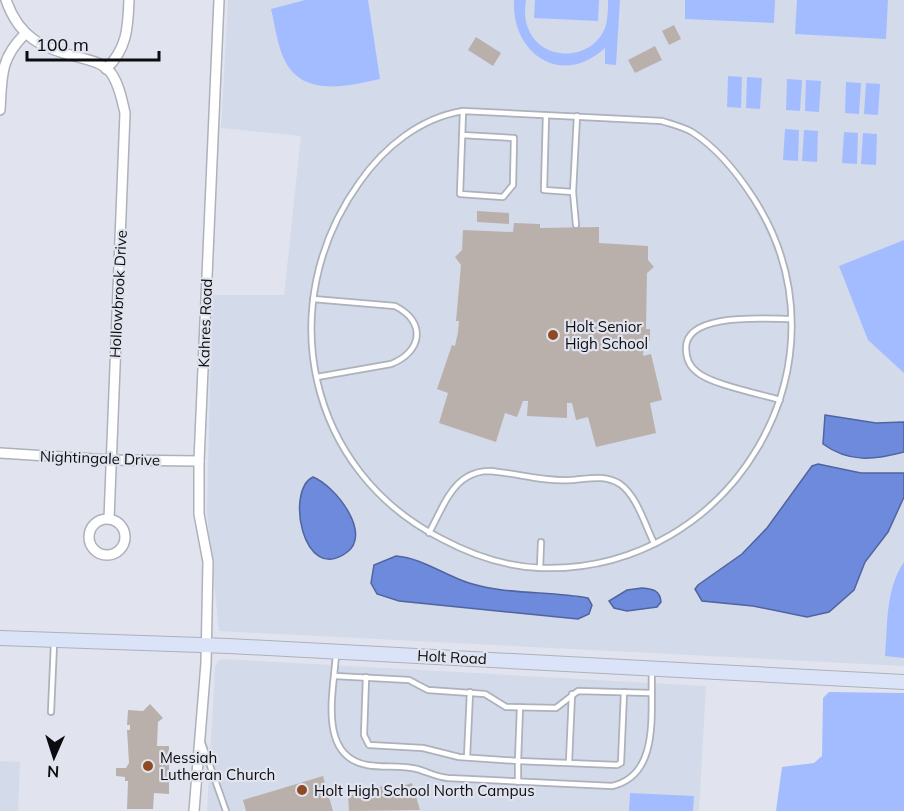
<svg xmlns="http://www.w3.org/2000/svg" width="904" height="811" font-family="Mulish,sans-serif">
<style>
.built{fill:#d3daea}
.green{fill:#a3bcff}
.water{fill:#6e8adc;stroke:#50649e;stroke-width:1.5}
.building{fill:#bab0ab}
.lines{fill:none;stroke-linecap:round;stroke-linejoin:round}
.service-casing{stroke:#adb1ba;stroke-width:8}
.minor-casing{stroke:#adb1ba;stroke-width:12}
.secondary-casing{stroke:#adb1ba;stroke-width:16}
.service{stroke:#fff;stroke-width:4.5}
.minor{stroke:#fff;stroke-width:9}
.secondary{stroke:#dbe3f9;stroke-width:14}
.poi-dot{fill:#904a23;stroke:#e1e4ee;stroke-width:2}
.labels{text-anchor:middle;dominant-baseline:central;stroke-width:4.5;stroke-linejoin:round;paint-order:stroke}
.street-label{font-size:15px;fill:#0b0c0f;stroke:#e1e4ee}
.poi-label{font-size:15px;fill:#0b0c0f;stroke:#e1e4ee;text-anchor:start}
</style>
<rect width="100%" height="100%" fill="#e1e4ee"/>
<!-- built -->
<g class="built">
<path d="M228,0H904V666L219,631L207,513L212,295H284L301,136L221,128Z"/>
<path d="M223,659L706,686L699,811H207L215,667L218,661Z"/>
<path d="M0,761L20,762L18,811H0Z"/>
</g>
<!-- green -->
<g class="green">
<path d="M305,0H368L380,79C347,86 302,98 284,59C277,44 275,25 271,9Z"/>
<path d="M514,0H526C525,9 524,19 528,28C541,62 591,62 605,28C608,19 608,9 608,0H620L616,65L605,64V48C562,88 511,54 514,0Z"/>
<path d="M535,0H599L598,21L534,18Z"/>
<path d="M685,0H775L774,23L685,19Z"/>
<path d="M797,0H888L886,39L795,34Z"/>
<path d="M728,76L742,77L741,108L727,107Z"/>
<path d="M747,77L762,78L760,109L746,108Z"/>
<path d="M787,79L802,80L800,111L786,110Z"/>
<path d="M806,80L821,81L819,112L805,111Z"/>
<path d="M846,82L861,83L859,114L845,113Z"/>
<path d="M866,83L880,84L878,115L864,114Z"/>
<path d="M785,129L799,130L798,161L783,160Z"/>
<path d="M804,130L818,131L817,162L802,161Z"/>
<path d="M844,132L858,133L857,164L842,163Z"/>
<path d="M863,133L877,134L876,165L861,164Z"/>
<path d="M904,240V373L868,340L839,266Z"/>
<path d="M904,562V658L885,656C888,624 885,590 904,562Z"/>
<path d="M829,692L904,693V811H776L782,767L814,763L822,756L823,698Z"/>
<path d="M630,793L694,796L693,811H629Z"/>
</g>
<!-- water -->
<g class="water">
<path d="M825,415L876,423L904,422V452C874,460 849,463 823,444Z"/>
<path d="M818,464L861,473H904V497L888,532L865,562L854,590L829,612L807,617L753,606L702,601L695,589L698,585L742,554L767,528L812,466Z"/>
<path d="M313,477C334,485 374,534 346,553C303,584 285,490 313,477Z"/>
<path d="M396,556C422,558 444,575 469,583C508,595 548,591 588,598L592,605L589,614L578,619L399,601L377,594L371,583L374,565Z"/>
<path d="M642,588C653,589 660,590 661,602L657,607L627,611L614,608L609,601L627,590Z"/>
</g>
<!-- building -->
<g class="building">
<path d="M674,25L681,39L669,45L662,31Z"/>
<path d="M476,37L501,53L493,66L468,50Z"/>
<path d="M655,46L662,60L635,73L628,60Z"/>
<path d="M477,211L509,213V224L477,222Z"/>
<path d="M514,223L540,224V228L599,227V243L648,246V260L654,267L647,273L646,329H650V341L644,340L643,356L651,354L662,400L650,403L656,433L596,447L588,417L576,420L572,403H567V418L527,416L528,401H523L517,417L505,413L496,442L439,423L448,393L437,389L452,345L455,346L458,332L459,321H456L461,265L455,257L462,250L463,230L513,232Z"/>
<path d="M150,704L163,718L158,722L157,746H169V794L154,793L153,809H127L128,781H125V777L116,776V768H126L129,763L127,730H130V725H127L128,710L143,711Z"/>
<path d="M323,776L333,811H246L243,800Z"/>
<path d="M412,783L420,810L349,811L348,796L390,784L393,789Z"/>
</g>
<g class="lines">
<!-- service casing -->
<g class="service-casing">
<g id="service">
<path d="M463,111L662,121C671,124 683,127 692,132C717,148 738,174 754,199C858,361 733,573 542,568C507,567 472,555 442,539C307,471 272,305 359,183C384,147 420,118 463,111Z"/>
<path d="M546,115L544,190L573,192"/>
<path d="M462,135L514,138L513,185L503,197L460,194L463,111"/>
<path d="M576,225L573,192L577,116"/>
<path d="M313,299L395,306C427,322 422,352 391,364L317,377"/>
<path d="M780,400C760,394 710,384 697,372C689,366 686,358 686,348C686,312 765,319 791,319"/>
<path d="M429,533C439,515 449,487 467,477C474,473 481,471 489,471C517,473 543,482 571,480C588,479 604,474 620,484C637,496 645,525 654,543"/>
<path d="M540,568L541,542"/>
<path d="M336,654C334,690 317,756 367,765C383,768 401,765 417,769C428,772 436,777 448,778L612,786C661,775 650,711 652,671"/>
<path d="M335,676L409,680L428,690L485,694L506,707L556,708L578,691L651,693"/>
<path d="M366,677L364,735L369,745L423,748L459,757L518,761V782"/>
<path d="M520,707L518,761L617,765L621,763L624,692"/>
<path d="M51,712L54,643"/>
<path d="M202,743L226,811"/>
<path d="M467,757L470,692"/>
<path d="M569,762L572,694"/>
</g>
</g>
<!-- minor casing -->
<g class="minor-casing">
<g id="minor">
<path d="M6,0C19,37 41,48 78,57C90,60 103,63 111,73C119,84 122,100 125,113L109,519"/>
<path d="M106,69C127,49 128,28 129,0"/>
<path d="M0,110C2,77 0,59 24,35"/>
<path d="M0,453L110,460L199,461"/>
<circle cx="107" cy="537" r="18"/>
<path d="M194,811L206,663L208,562L199,514V461L219,0"/>
</g>
</g>
<!-- secondary casing -->
<g class="secondary-casing">
<path id="secondary" d="M0,638L229,646L904,682"/>
</g>
<!-- service -->
<use href="#service" class="service"/>
<!-- minor -->
<use href="#minor" class="minor"/>
<!-- secondary -->
<use href="#secondary" class="secondary"/>
</g>
<!-- markers -->
<g class="poi-dot">
<circle cx="553" cy="335" r="6"/>
<circle cx="148" cy="766" r="6"/>
<circle cx="302" cy="790" r="6"/>
</g>
<g class="labels">
<!-- street labels -->
<g class="street-label">
<text transform="translate(118 294) rotate(-87)">Hollowbrook Drive</text>
<text transform="translate(205 323) rotate(-88)">Kahres Road</text>
<text transform="translate(100 458) rotate(2)">Nightingale Drive</text>
<text transform="translate(452 657) rotate(3)">Holt Road</text>
</g>
<!-- poi labels -->
<g class="poi-label">
<text x="565" y="326">Holt Senior<tspan x="565" dy="17">High School</tspan></text>
<text x="160" y="757">Messiah<tspan x="160" dy="17">Lutheran Church</tspan></text>
<text x="314" y="790">Holt High School North Campus</text>
</g>
</g>
<!-- north arrow -->
<g transform="translate(54 757) rotate(183)" stroke="#e1e4ee" stroke-width="4.5" paint-order="stroke">
<path d="M0-4.5L10 22L0 15L-10 22Z" fill="#0b0c0f"/>
<text y="-9" font-size="16" font-weight="bold" text-anchor="middle" fill="#0b0c0f">N</text>
</g>
<!-- scale -->
<path d="M27 51v9h132v-9" fill="none" stroke="#0b0c0f" stroke-width="3"/>
<text x="36" y="51" font-size="18" fill="#0b0c0f" stroke="#e1e4ee" stroke-width="4.5" paint-order="stroke">100 m</text>
</svg>
